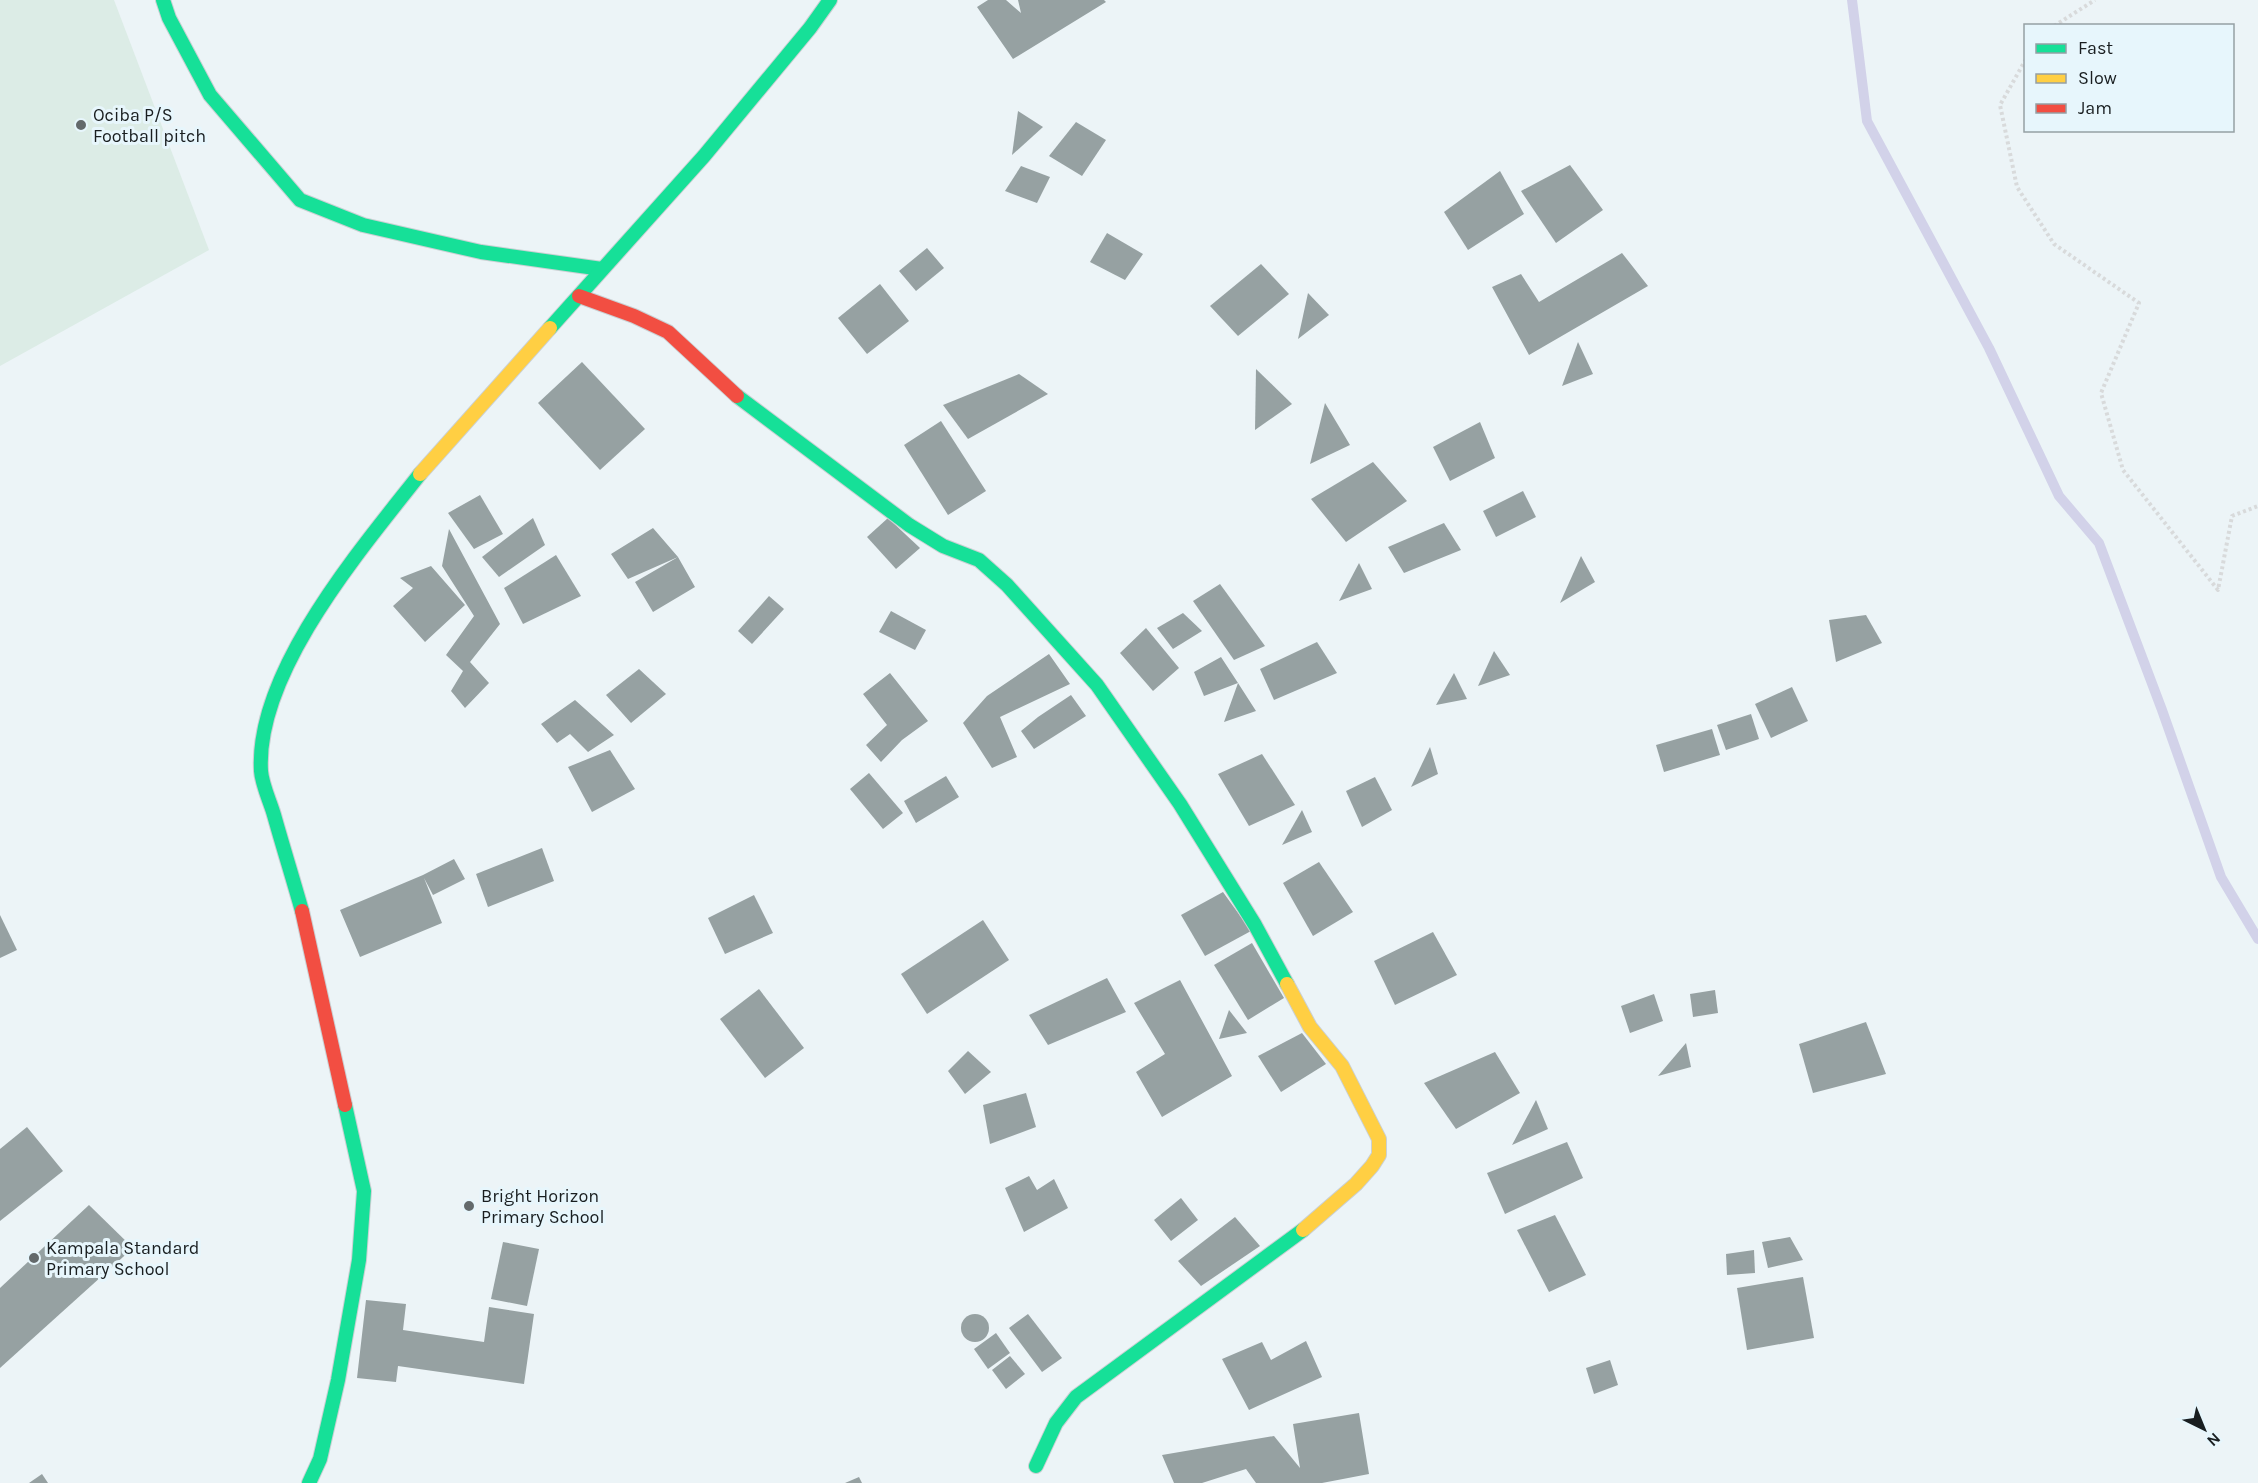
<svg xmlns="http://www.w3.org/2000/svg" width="2258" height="1483" font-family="Karla,sans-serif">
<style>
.green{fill:#dcece6}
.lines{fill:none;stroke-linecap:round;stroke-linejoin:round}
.stream{stroke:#d2d2e9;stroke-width:10}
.building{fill:#96a1a2}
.fast-casing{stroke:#cad0d3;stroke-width:16}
.slow-casing{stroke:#cad0d3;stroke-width:16}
.jam-casing{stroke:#cad0d3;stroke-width:16}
.path{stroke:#d8dadb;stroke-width:4;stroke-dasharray:3 3;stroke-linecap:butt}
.fast{stroke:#16e098;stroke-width:14}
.slow{stroke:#ffcf43;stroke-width:14}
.jam{stroke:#f24e42;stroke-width:14}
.poi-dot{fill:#63696b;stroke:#e7f6fc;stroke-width:2}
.labels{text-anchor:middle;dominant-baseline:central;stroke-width:6;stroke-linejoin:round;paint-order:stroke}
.poi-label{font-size:18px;fill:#191e20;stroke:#e7f6fc;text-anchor:start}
</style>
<rect width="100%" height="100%" fill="#ecf4f7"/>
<!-- green -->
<path class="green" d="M0,0H114L209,250L0,366Z"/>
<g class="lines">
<!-- stream -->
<path class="stream" d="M1852,0L1867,121L1989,348L2059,496L2099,543L2162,710L2221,877L2258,939"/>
</g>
<!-- building -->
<g class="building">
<path d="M988,0H1006L1021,13L1018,0H1104L1106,2L1013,59L977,7Z"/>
<path d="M1018,111L1043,127L1012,155Z"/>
<path d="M1076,122L1106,140L1082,176L1049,156Z"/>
<path d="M1570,165L1603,210L1556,243L1521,191Z"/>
<path d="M1021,166L1050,177L1037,203L1005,191Z"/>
<path d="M1500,171L1524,214L1468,250L1444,212Z"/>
<path d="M1107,233L1143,254L1125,280L1090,262Z"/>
<path d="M927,248L944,268L916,291L899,271Z"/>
<path d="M1622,253L1648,286L1529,355L1492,287L1521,274L1539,302Z"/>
<path d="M1261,264L1289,294L1238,336L1210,306Z"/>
<path d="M880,284L909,321L867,354L838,318Z"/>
<path d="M1308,293L1329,315L1298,339Z"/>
<path d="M1578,342L1593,374L1562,386Z"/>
<path d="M582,362L645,429L600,470L538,403Z"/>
<path d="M1256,369L1292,404L1255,430Z"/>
<path d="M1019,374L1048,394L968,439L943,405Z"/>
<path d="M1325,403L1350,445L1310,464Z"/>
<path d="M941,421L986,491L948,515L904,445Z"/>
<path d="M1480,422L1495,458L1450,481L1433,447Z"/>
<path d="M1373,462L1407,501L1346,542L1311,499Z"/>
<path d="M1523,491L1536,517L1496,537L1483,511Z"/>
<path d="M480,495L503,534L474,549L448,513Z"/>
<path d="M533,518L545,545L499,577L482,557Z"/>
<path d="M888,518L920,548L896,569L867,537Z"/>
<path d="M1444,523L1461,550L1404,573L1388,547Z"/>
<path d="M653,528L678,557L695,587L653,612L635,582L678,557L628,579L611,554Z"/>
<path d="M449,529L500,624L470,662L489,683L465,708L451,691L463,671L446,655L474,616L442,566Z"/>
<path d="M556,555L581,596L523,624L504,588Z"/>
<path d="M1581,556L1595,582L1560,603Z"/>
<path d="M1359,563L1372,589L1339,601Z"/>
<path d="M431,566L465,605L425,642L393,606L413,588L400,578Z"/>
<path d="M1220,584L1265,646L1234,660L1193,601Z"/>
<path d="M769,596L784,609L752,644L738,631Z"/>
<path d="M891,611L926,630L915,650L879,632Z"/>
<path d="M1183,613L1202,631L1173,649L1157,628Z"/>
<path d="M1866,615L1882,643L1836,662L1829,620Z"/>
<path d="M1146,628L1179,668L1153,691L1120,653Z"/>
<path d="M1317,642L1337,673L1274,700L1260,669Z"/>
<path d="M1494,651L1510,675L1478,686Z"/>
<path d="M1049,654L1070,684L1000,717L1017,757L992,768L963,723L987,696Z"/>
<path d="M1221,657L1238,683L1256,711L1224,722L1238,683L1204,696L1194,672Z"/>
<path d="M639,669L666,694L631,723L606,695Z"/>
<path d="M890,673L928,721L902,740L881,762L866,745L887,725L863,694Z"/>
<path d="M1454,673L1467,699L1436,705Z"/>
<path d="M1792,687L1808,721L1771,738L1755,704Z"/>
<path d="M1071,695L1086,716L1034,749L1021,731L1038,717Z"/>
<path d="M575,700L614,735L588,752L570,734L557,743L541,724Z"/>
<path d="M1751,714L1759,739L1726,750L1717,725Z"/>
<path d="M1712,729L1720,755L1664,772L1656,745Z"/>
<path d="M1430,747L1438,774L1411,787Z"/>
<path d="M610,750L635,789L592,812L568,767Z"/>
<path d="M1262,754L1295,805L1249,826L1218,774Z"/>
<path d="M869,773L903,813L883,829L850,789Z"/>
<path d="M946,776L959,797L916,823L904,801Z"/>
<path d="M1375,777L1392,810L1362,827L1346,791Z"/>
<path d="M1302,810L1312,832L1282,845Z"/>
<path d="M542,848L554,881L488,907L476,874Z"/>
<path d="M454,859L465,879L433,895L424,878L442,923L360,957L340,910L423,875Z"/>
<path d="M1319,862L1353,912L1313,936L1283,883Z"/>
<path d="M1223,892L1251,931L1205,956L1181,915Z"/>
<path d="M754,895L773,933L725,954L708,918Z"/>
<path d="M0,915L17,950L0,958Z"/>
<path d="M983,920L1009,960L927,1014L901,974Z"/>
<path d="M1433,932L1457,975L1395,1005L1374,961Z"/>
<path d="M1252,943L1284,998L1248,1020L1214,965Z"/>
<path d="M1107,978L1126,1012L1048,1045L1029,1015Z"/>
<path d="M1180,980L1232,1076L1162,1117L1136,1072L1165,1054L1134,1003Z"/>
<path d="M759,989L804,1048L765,1078L720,1019Z"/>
<path d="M1715,990L1718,1013L1693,1017L1690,994Z"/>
<path d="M1654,994L1663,1021L1630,1033L1621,1006Z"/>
<path d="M1229,1010L1247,1033L1219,1039Z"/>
<path d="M1866,1022L1886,1074L1813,1093L1799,1044Z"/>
<path d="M1302,1033L1326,1064L1281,1092L1258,1056Z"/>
<path d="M1686,1043L1691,1067L1658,1076Z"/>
<path d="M968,1051L991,1072L965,1094L948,1071Z"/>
<path d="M1495,1052L1520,1093L1456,1129L1424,1083Z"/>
<path d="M1026,1093L1036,1127L990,1144L983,1105Z"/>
<path d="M1536,1100L1548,1129L1512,1145Z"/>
<path d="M27,1127L63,1171L0,1221V1149Z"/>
<path d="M1567,1142L1583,1178L1505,1214L1487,1173Z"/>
<path d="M1029,1176L1037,1190L1054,1179L1068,1208L1024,1232L1005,1188Z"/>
<path d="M1181,1198L1198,1220L1171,1241L1154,1220Z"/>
<path d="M89,1205L133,1248L0,1368V1288Z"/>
<path d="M1555,1215L1586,1275L1549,1292L1517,1230Z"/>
<path d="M1235,1217L1260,1246L1201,1286L1178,1261Z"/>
<path d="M1790,1237L1803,1260L1768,1268L1762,1242Z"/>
<path d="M503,1242L539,1249L527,1306L491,1299Z"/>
<path d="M1754,1250L1755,1273L1727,1275L1726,1254Z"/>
<path d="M1803,1277L1814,1338L1747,1350L1737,1288Z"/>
<path d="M366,1300L406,1304L403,1330L484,1342L489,1307L534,1314L524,1384L398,1366L396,1382L357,1378Z"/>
<circle cx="975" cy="1328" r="14"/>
<path d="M1028,1314L1062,1358L1042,1372L1009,1328Z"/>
<path d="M996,1333L1010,1353L988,1369L974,1349Z"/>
<path d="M1306,1341L1322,1377L1249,1410L1222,1359L1262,1342L1271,1360Z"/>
<path d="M1010,1356L1025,1374L1006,1389L992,1370Z"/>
<path d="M1610,1360L1618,1385L1594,1394L1586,1368Z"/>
<path d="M1359,1413L1369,1474L1322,1483H1256L1246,1469L1202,1483H1174L1162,1455L1274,1436L1300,1468L1293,1424Z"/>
<path d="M42,1474L48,1483H29Z"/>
<path d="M859,1477L862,1483H845Z"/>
</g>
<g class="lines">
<!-- fast casing -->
<g class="fast-casing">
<g id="fast">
<path d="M163,0L169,18L210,95L300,200L363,225L481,252L602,269"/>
<path d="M550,328L704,156L810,28L830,0"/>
<path d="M737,396L909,525L943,546L979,560L1007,585L1097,685L1180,804L1255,925L1287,984"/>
<path d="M302,911C293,879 283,847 274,815C270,801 262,785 261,771C255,672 362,548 420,474"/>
<path d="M1036,1466L1056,1423L1076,1397L1303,1230"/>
<path d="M309,1483L320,1459L338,1380L359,1260L364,1191L345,1105"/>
</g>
</g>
<!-- slow casing -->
<g class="slow-casing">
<g id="slow">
<path d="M420,474L550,328"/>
<path d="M1287,984L1310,1027L1342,1066L1379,1139V1155L1372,1166L1356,1184L1303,1230"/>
</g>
</g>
<!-- jam casing -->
<g class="jam-casing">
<g id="jam">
<path d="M579,296L634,316L668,332L737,396"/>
<path d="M302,911L345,1105"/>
</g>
</g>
<!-- path -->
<g class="path">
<path d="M2054,26L2095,0"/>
<path d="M2026,59L2000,105L2017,187L2054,244L2139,303L2101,393L2123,470L2218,590L2232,516L2258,506"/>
</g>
<!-- fast -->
<use href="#fast" class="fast"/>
<!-- slow -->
<use href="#slow" class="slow"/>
<!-- jam -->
<use href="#jam" class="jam"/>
</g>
<!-- markers -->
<g class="poi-dot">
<circle cx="81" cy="125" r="6"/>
<circle cx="469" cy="1206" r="6"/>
<circle cx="34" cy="1258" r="6"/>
</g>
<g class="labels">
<!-- poi labels -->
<g class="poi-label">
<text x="93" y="115">Ociba P/S<tspan x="93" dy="21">Football pitch</tspan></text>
<text x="481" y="1196">Bright Horizon<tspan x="481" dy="21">Primary School</tspan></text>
<text x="46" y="1248">Kampala Standard<tspan x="46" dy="21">Primary School</tspan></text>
</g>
</g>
<!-- legend -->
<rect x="2024" y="24" width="210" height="108" fill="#e7f6fc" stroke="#95a0a4" stroke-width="1.5"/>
<rect x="2036" y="44" width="30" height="9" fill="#16e098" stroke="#95a0a4" stroke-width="1.5"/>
<text x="2078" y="54" font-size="18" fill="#191e20">Fast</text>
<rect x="2036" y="74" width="30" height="9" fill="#ffcf43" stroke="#95a0a4" stroke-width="1.5"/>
<text x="2078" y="84" font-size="18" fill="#191e20">Slow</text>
<rect x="2036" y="104" width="30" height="9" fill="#f24e42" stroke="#95a0a4" stroke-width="1.5"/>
<text x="2078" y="114" font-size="18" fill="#191e20">Jam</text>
<!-- north arrow -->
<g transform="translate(2204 1429) rotate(137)" stroke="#e7f6fc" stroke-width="4.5" paint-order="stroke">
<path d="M0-4.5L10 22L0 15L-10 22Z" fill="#191e20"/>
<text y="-9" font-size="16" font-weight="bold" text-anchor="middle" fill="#191e20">N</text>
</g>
</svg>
